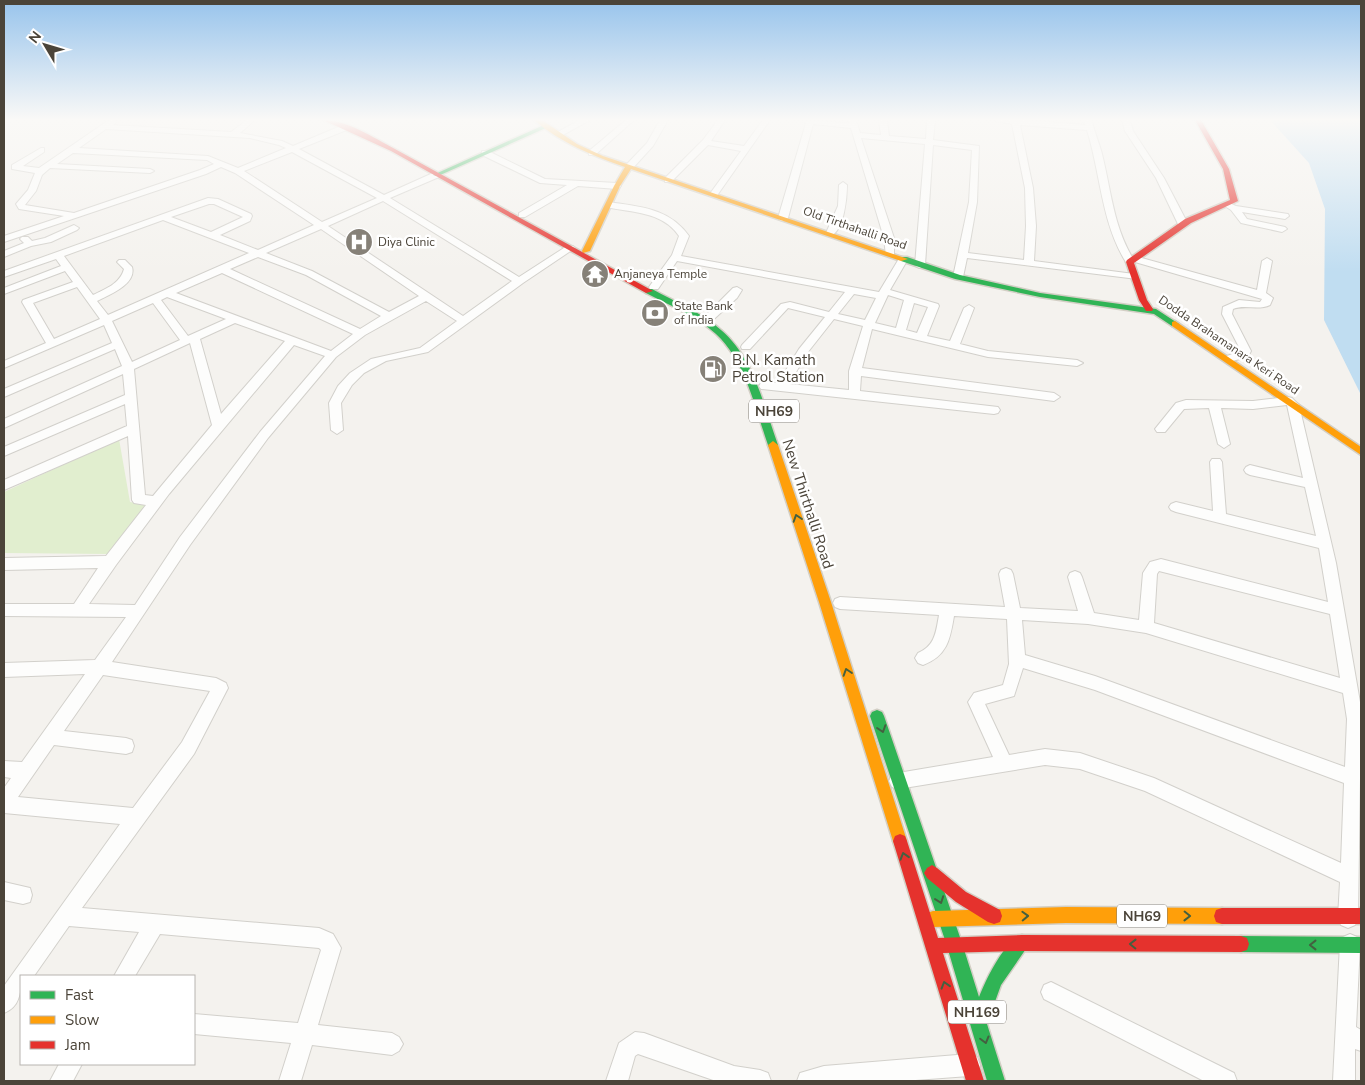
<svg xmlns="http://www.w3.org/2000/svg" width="1365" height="1085" font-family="'Nunito Sans',sans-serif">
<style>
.green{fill:#e1eecf}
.water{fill:#c0ddf1}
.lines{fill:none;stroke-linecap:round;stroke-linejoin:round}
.street-casing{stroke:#d2d0cb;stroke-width:2}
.fast-casing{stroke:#d3cfc5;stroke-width:3}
.slow-casing{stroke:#d3cfc5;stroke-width:3}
.jam-casing{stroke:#d3cfc5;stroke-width:3}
.street{fill:#fdfdfc;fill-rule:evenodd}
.fast{fill:#30b455;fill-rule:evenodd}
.slow{fill:#ff9f0a;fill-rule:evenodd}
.jam{fill:#e5322d;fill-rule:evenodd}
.oneway{stroke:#446040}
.labels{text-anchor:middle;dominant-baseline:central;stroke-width:5;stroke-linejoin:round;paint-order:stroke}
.far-street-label{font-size:12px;fill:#4b4439;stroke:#fff}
.far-poi-label{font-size:12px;fill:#4b4439;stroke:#fff;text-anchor:start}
.shield{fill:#fff;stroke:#817c74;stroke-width:1}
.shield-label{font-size:14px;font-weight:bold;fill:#4b4439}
.poi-label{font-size:15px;fill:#4b4439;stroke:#fff;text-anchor:start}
.street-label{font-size:15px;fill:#4b4439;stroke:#fff}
</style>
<rect width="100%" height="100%" fill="#f4f2ee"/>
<!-- green -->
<path class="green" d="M119,439L130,502L148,505L107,554L4,553V492Z"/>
<!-- water -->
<path class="water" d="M1270,120H1361V395L1324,320L1325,209L1309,163Z"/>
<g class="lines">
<!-- street casing -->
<g class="street-casing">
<g id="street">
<path d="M109,120H115L116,122L113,125L231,132L247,120H255L240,133L282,141L293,146L343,125H349V129L299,149L384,195L433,173H439V177L390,198L519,277L567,246H573L575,248L523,283L428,352L386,361L364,373L352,385L341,403L343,430L337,434L331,430L329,403L338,386L350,373L371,359L420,348L457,321L426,301L365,335L336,357L268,438L190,545L112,662L216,678L226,683L228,688L194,754L82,908L319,928L333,934L341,948L318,1025L392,1033L399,1037L403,1044L399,1051L392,1055L312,1045L301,1081H279L291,1043L194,1034V1014L298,1023L321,950L319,948L160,934L135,976H114L139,932L69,926L34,976H21C21,992 20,1007 4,1013V986L120,824L4,813V788L11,778L4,777V761L22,762L85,674L4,677V663L95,660L126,617L4,616V604H74L98,568L4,570V558L106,556L146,505L134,503L132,500L128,436L4,490V480L127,426L125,404L4,456V447L125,395L123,374L4,428V419L122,366L115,349L4,397V389L112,343L104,325L4,368V361L46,343L22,302L23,300L73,282L65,271L4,294V288L61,266L56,259L4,277V271L208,198L218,199L251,214L252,216L250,221L220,235L258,250L314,225L235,173L221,167L206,174L4,242V236L64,216L19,209L16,204L28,190L35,173L12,169V165L41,148H44V152L23,166L39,168ZM106,129L250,138L279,145L286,148L238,168L208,156L79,148ZM292,152L377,198L322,222L244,171ZM73,153L207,160L214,164L200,170L74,213L25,205L36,191L42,175L50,168L150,173L154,171L150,169L57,164ZM383,201L512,281L463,316L328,226ZM209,204H214L243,217L211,232L171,217ZM163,220L249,253L108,315L97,301C109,295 137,284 132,267L125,260H119L117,262L124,269C120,284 105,289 93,295L64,256ZM321,229L419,296L389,312L312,271L266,253ZM258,257L306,275L381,316L360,329L230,269ZM222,273L353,334L331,351L176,293ZM77,287L100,319L54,339L33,303ZM167,297L226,319L188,336L161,300ZM153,303L180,340L132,362L112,321ZM235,323L285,341L221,414L200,339ZM190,343L212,425L153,496L145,495L134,369ZM294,345L325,356L260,432L180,537L135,605L89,604L116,565L169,494ZM103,675L210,691L182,742L133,808L18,797L54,745L126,754L132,752L134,746L132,740L126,738L64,731Z"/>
<path d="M580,120H590L561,136L554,134Z"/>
<path d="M626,120H634L595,155H589V151Z"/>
<path d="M660,120H668L653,146L632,169H626V165L647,143Z"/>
<path d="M718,120H725L711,141L744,146L763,120H770L716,197L709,195L741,151L708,145L671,182H665V178L703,140Z"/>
<path d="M799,120L849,123L848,120H856L860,133L881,135L879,120H887L889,136L926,139L927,120H935L933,140L979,146L977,202L968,253L1024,260L1026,226L1025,188L1012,124L990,120H1026L1085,125L1084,120H1092C1094,132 1099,142 1102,154C1111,190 1113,224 1132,257H1138L1257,290L1262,261L1267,258L1272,261L1266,293L1273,298L1270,305C1258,311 1245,304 1233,309L1232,314L1251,351L1248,357L1228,362L1222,359L1224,357L1241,351L1222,314L1223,307L1239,300L1260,302L1262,299L1135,262L1133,264H1127C1101,223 1101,175 1087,130L1020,125L1033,188L1036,226L1034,261L1134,274L1137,275V279L967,258L963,277L961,279H955L953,277L969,202L972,150L933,145L925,265L920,268L917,267L915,265L925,144L861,138L894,238V254L892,256H886L884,238L851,128L813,124L788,218L783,221L780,220L778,218L806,123Z"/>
<path d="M1122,120H1130L1133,131L1164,178L1188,224L1186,226H1180L1178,224L1156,178L1125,131Z"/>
<path d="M482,151H488L545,179L617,183L621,186L617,189L578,186L525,217H519V213L567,185L540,183L482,155Z"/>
<path d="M843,182L847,185C847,198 844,230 831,236L828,235L826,233L838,206L839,185Z"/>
<path d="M609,202C641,207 669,208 689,236L681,256L879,292L900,257H906L908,259L890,290L938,304L939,306L927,336L950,341L964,308L969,305L974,308L960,344L988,351L1077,360L1083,363L1077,366L988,357L872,329L862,368L1054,393L1060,397L1054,401L861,376L860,391L998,407L1000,410L998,413L994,414L761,389L759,386L761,383H778L799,349L825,317L788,308L750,349H742L741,347L742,345L781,304L790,302L829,312L845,292L677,261L658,289H650L649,287L672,255L679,236C662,211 633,213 606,207L605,205ZM854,294L876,298L865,320L838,314ZM888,295L904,300L896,328L875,323ZM914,303L928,307L917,333L906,330ZM834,319L863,326L849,371V390L789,384L808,352Z"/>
<path d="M1227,202L1236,206L1288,214L1289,216L1285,219L1242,212L1247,219L1285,227L1287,229L1282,232L1241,223L1231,210L1223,205Z"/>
<path d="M74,225L79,228L77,230L51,242L31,246L4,257V251L24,243L20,239L22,237H28L32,241L45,238Z"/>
<path d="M737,287L742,290L737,298L714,319H706L705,317L706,315L733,288Z"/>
<path d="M1288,397L1292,398L1299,405L1336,563L1361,708L1358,918L1355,925L1348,928L1341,925L1338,918L1340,882L1145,791L1080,769L1045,765L898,789L892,787L889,781L892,775L898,773L993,757L968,702L974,693L1003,685L1009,664L1007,619L954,616C950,640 947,656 923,665L918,663L915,658L918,653C935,646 936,632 939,615L840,609L835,607L833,603L835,599L840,597L1005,607L999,574L1001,570L1006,568L1011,570L1013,574L1020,608L1078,611L1068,577L1070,573L1075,571L1080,573L1082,577L1094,613L1139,620L1143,573L1150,562L1161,559L1328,602L1319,548L1176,512L1171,510L1169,507L1171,504L1176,502L1213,511L1210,462L1212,459H1220L1222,462L1226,514L1316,536L1305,487L1250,475L1246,473L1244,470L1246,467L1250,465L1303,478L1287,405L1253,409L1221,408L1230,444L1224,448L1218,444L1209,408L1184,409L1165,432H1157L1155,429L1176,403L1186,400L1253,401ZM1159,571L1330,614L1340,678L1154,623L1157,574ZM1022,620L1088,624L1146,633L1343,693L1347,719L1345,767L1095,676L1025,655ZM1023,668L1095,690L1344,783L1341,863L1154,778L1080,753L1045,749L1009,755L985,704L1014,696Z"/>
<path d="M4,882L30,888L32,895L30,902L23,904L4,900Z"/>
<path d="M1350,934L1357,937L1360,944L1356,1027L1361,1030V1051L1355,1049V1081H1333L1340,944L1343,937Z"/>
<path d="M1051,982L1234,1073L1237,1081H1204L1044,999L1041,992L1044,985Z"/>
<path d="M635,1032L644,1033L734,1066L760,1070L768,1073L771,1081H716L638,1054L635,1056L628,1081H606L619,1043Z"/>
<path d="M969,1054L977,1057L980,1065L977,1073L969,1076L902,1081H797L800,1073L824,1066Z"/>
<path d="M59,1064H82L73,1081H50Z"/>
</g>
</g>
<!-- fast casing -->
<g class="fast-casing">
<g id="fast">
<path d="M546,124L548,125V127L438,176L433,175Z"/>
<path d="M901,257H907L960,275L1040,293L1156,309L1179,324L1178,326H1172L1154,314L1040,297L955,279L901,261Z"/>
<path d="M646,289H652C675,302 701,312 721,330C754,358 764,406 778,445L777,447H769L768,445C755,408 746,362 716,334C696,316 669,305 646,293Z"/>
<path d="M877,710L882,712L884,716L962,943L979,997C987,978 1003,943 1022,935L1028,937L1030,943L1001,985L987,1024L1005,1081H987L946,943L870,716L872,712Z"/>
<path d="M1241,936L1361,937V953L1241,952L1235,950L1233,944L1235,938Z"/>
</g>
</g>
<!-- slow casing -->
<g class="slow-casing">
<g id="slow">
<path d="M534,120H542L577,144L603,156L908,259L901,261L631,169L620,186L590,251L583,253L582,251L614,186L625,167C593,156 561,143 534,120Z"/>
<path d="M1175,321L1361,447V455L1172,326V322Z"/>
<path d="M773,441L778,445L831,602L907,841L905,846L900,848L895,846L893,841L819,602L768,445Z"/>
<path d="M1066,907L1222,908L1228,910L1230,916L1228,922L1222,924L1066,923L933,927L927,925L925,919L927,913L933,911Z"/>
</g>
</g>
<!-- jam casing -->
<g class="jam-casing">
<g id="jam">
<path d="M323,120C348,120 374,138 395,149L653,291L646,293L391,151Z"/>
<path d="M1195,120H1201L1229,169L1238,201L1191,223L1134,263L1147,300L1153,309L1152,311H1146L1139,300L1126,262L1127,260L1185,219L1230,200L1223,169Z"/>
<path d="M900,834L905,836L907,841L938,938L1022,935L1241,936L1247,938L1249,944L1247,950L1241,952L1022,951L943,953L984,1081H966L893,841L895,836Z"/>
<path d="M932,865L937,868L966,892L1000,910L1002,916L1000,922L994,924L988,922L956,902L927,878L924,873L927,868Z"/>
<path d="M1222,908H1361V924H1222L1216,922L1214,916L1216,910Z"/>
</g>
</g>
<!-- street -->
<use href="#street" class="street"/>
<!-- fast -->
<use href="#fast" class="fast"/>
<!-- slow -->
<use href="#slow" class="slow"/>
<!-- jam -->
<use href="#jam" class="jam"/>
</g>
<!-- one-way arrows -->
<defs><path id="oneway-chevron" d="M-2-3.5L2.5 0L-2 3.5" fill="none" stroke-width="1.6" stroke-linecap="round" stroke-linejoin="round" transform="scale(1.25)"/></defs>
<g class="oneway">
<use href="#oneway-chevron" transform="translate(797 518) rotate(-108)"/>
<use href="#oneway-chevron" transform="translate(847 672) rotate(-108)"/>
<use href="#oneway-chevron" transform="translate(882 729) rotate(72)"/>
<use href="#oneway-chevron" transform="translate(904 856) rotate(-107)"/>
<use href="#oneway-chevron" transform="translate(940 900) rotate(70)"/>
<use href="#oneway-chevron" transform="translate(1025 916) rotate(-2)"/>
<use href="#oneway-chevron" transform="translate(1187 916) rotate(1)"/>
<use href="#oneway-chevron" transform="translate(1133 944) rotate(-179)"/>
<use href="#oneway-chevron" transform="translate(1313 945) rotate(-180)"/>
<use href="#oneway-chevron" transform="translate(945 985) rotate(-107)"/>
<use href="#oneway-chevron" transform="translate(985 1040) rotate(75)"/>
</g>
<!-- sky -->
<linearGradient id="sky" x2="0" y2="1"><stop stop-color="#98c4ec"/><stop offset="0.44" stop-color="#faf9f7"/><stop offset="1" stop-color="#faf9f7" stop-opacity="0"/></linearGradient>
<rect width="1365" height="272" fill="url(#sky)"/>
<!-- icons -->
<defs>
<g id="hospital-disc" transform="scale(1.4375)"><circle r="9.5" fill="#868178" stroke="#fff"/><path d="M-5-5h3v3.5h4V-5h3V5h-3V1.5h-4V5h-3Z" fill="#fff"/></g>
<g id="temple-disc" transform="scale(1.4375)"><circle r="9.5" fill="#868178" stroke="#fff"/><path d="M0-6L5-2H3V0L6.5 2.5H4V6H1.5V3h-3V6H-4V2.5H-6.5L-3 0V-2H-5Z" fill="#fff"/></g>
<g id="bank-disc" transform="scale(1.4375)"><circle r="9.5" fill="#868178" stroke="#fff"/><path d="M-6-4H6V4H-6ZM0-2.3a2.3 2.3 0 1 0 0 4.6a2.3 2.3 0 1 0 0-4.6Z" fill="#fff"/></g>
<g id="fuel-disc" transform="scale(1.4375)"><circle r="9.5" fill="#868178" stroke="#fff"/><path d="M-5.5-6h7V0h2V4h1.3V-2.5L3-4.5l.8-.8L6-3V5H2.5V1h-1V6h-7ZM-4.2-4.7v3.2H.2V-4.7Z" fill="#fff"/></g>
</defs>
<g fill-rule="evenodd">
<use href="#hospital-disc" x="359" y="242"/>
<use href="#temple-disc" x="595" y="274"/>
<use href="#bank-disc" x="655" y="313"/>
<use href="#fuel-disc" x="713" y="369"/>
</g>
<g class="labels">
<!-- far-street labels -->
<g class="far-street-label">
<text transform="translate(855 228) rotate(19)">Old Tirthahalli Road</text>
<text transform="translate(1229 345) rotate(34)">Dodda Brahamanara Keri Road</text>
</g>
<!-- far-poi labels -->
<g class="far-poi-label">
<text x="378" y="242">Diya Clinic</text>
<text x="614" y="274">Anjaneya Temple</text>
<text x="674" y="306">State Bank<tspan x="674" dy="14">of India</tspan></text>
</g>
<!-- shield labels -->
<g class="shield">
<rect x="749" y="399.5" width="50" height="23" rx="4"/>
<rect x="1117" y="904.5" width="50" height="23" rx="4"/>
<rect x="948" y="1000.5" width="58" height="23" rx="4"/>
</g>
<g class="shield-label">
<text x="774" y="411">NH69</text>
<text x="1142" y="916">NH69</text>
<text x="977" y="1012">NH169</text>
</g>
<!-- poi labels -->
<g class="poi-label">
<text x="732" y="360">B.N. Kamath<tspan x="732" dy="17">Petrol Station</tspan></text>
</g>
<!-- street labels -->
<g class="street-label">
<text transform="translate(808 504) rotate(72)">New Thirthalli Road</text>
</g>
</g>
<!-- border -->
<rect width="1365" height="1085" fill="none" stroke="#4b4439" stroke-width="10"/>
<!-- legend -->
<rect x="20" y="975" width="175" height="90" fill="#ffffff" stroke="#b7b4b0"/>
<rect x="30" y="991" width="25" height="8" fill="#30b455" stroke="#b7b4b0"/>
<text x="65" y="1000" font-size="15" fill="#4b4439">Fast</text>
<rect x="30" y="1016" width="25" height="8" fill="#ff9f0a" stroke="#b7b4b0"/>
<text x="65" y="1025" font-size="15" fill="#4b4439">Slow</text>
<rect x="30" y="1041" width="25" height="8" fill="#e5322d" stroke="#b7b4b0"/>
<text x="65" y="1050" font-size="15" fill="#4b4439">Jam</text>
<!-- north arrow -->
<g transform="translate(45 45) rotate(308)" stroke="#ffffff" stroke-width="4" paint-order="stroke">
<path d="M0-4L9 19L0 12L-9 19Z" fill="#4b4439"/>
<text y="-8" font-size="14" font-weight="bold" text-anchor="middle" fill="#4b4439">N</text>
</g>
</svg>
